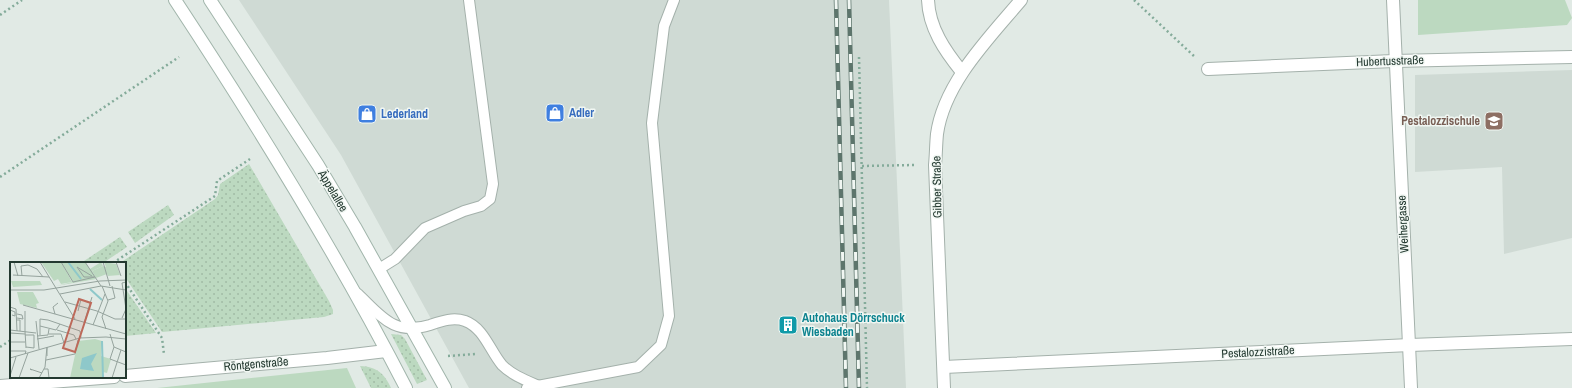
<svg xmlns="http://www.w3.org/2000/svg" width="1572" height="388" font-family="'Archivo Narrow',sans-serif">
<style>
.built{fill:#cfdad4}
.grass{fill:url(#grass-dots)}
.green{fill:#bcd9c0}
.lines{fill:none;stroke-linecap:round;stroke-linejoin:round}
.service-casing{stroke:#a4b1ab;stroke-width:12}
.minor-casing{stroke:#a4b1ab;stroke-width:14}
.tertiary-casing{stroke:#a4b1ab;stroke-width:14}
.secondary-casing{stroke:#a1b5ab;stroke-width:14}
.path{stroke:#84ab9a;stroke-width:2.5;stroke-dasharray:2 3;stroke-linecap:butt}
.service{stroke:#fff;stroke-width:10}
.minor{stroke:#fff;stroke-width:12}
.tertiary{stroke:#fff;stroke-width:12}
.secondary{stroke:#fff;stroke-width:12}
.rail-casing{stroke:#5d756c;stroke-width:4.5}
.rail{stroke:#f1f7f3;stroke-width:3;stroke-dasharray:9;stroke-linecap:butt}
.labels{text-anchor:middle;dominant-baseline:central;stroke-width:3;stroke-linejoin:round;paint-order:stroke}
.street-label{font-size:12px;fill:#233930;stroke:#f1f7f3}
.shop-label{font-size:12px;font-weight:bold;fill:#366cbe;stroke:#f1f7f3;text-anchor:start}
.education-label{font-size:12px;font-weight:bold;fill:#785e54;stroke:#f1f7f3;text-anchor:end}
.culture-label{font-size:12px;font-weight:bold;fill:#0d838f;stroke:#f1f7f3;text-anchor:start}
.inset-river{fill:none;stroke:#8ec8ca;stroke-width:2}
.inset-road{fill:none;stroke:#95a39d;stroke-width:1}
.view{fill:#bd695a;fill-opacity:0.15;stroke:#bd695a;stroke-width:2}
.inset-edge{fill:none;stroke:#233930;stroke-width:2}
</style>
<defs>
<pattern id="grass-dots" width="8" height="8" patternUnits="userSpaceOnUse"><rect width="8" height="8" fill="#bcd9c0"/><path d="M2 2h.1M6 6h.1" fill="none" stroke="#a1bba5" stroke-width="1.8" stroke-linecap="round"/></pattern>
</defs>
<rect width="100%" height="100%" fill="#e1eae5"/>
<!-- built -->
<g class="built">
<path d="M239,0H889L906,388H469L341,155Z"/>
<path d="M1572,70V238L1504,254L1502,167L1415,172V75Z"/>
</g>
<!-- grass -->
<g class="grass">
<path d="M249,164L329,301L333,310V314L324,317L162,332L125,277V263H120L215,199L218,195L220,184Z"/>
<path d="M168,205L174,215L135,243L128,232Z"/>
<path d="M120,237L127,247L103,263H81Z"/>
<path d="M125,288L156,333L125,336Z"/>
<path d="M391,334L401,335L405,339L427,380L417,384Z"/>
<path d="M360,366C377,367 384,373 391,388H371Z"/>
</g>
<!-- green -->
<g class="green">
<path d="M1418,0H1565L1572,18L1567,25L1418,35Z"/>
<path d="M347,368L356,388H157Z"/>
</g>
<g class="lines">
<!-- service casing -->
<g class="service-casing">
<g id="service">
<path d="M379,269L395,259L425,228L464,211L481,206L490,199L493,184L469,0"/>
<path d="M358,294C382,317 394,336 430,325C442,321 453,317 465,321C484,328 490,351 502,365C512,375 525,380 539,386"/>
<path d="M527,388L638,367L661,345L669,316L652,123L664,26L674,0"/>
</g>
</g>
<!-- minor casing -->
<g class="minor-casing">
<g id="minor">
<path d="M928,0C929,28 945,51 962,72"/>
<path d="M1393,0L1411,388"/>
<path d="M1208,69L1394,61L1572,57"/>
<path d="M944,367L1410,345L1572,339"/>
<path d="M125,376L327,358L386,351"/>
<path d="M0,386L114,377"/>
</g>
</g>
<!-- tertiary casing -->
<g class="tertiary-casing">
<path id="tertiary" d="M944,388L935,165C936,155 936,144 937,134C944,83 989,38 1021,0"/>
</g>
<!-- secondary casing -->
<g class="secondary-casing">
<g id="secondary">
<path d="M175,0C258,126 337,254 406,388"/>
<path d="M210,0L318,165L355,227L445,388"/>
</g>
</g>
<!-- path -->
<g class="path">
<path d="M1134,0L1195,57"/>
<path d="M0,15L22,0"/>
<path d="M859,57L867,388"/>
<path d="M862,166L914,165"/>
<path d="M0,177L179,57"/>
<path d="M113,263L215,196L217,181L250,159"/>
<path d="M125,282L162,338L164,354"/>
<path d="M0,347L11,340"/>
<path d="M448,356L475,354"/>
</g>
<!-- service -->
<use href="#service" class="service"/>
<!-- minor -->
<use href="#minor" class="minor"/>
<!-- tertiary -->
<use href="#tertiary" class="tertiary"/>
<!-- secondary -->
<use href="#secondary" class="secondary"/>
<!-- rail casing -->
<g class="rail-casing">
<g id="rail">
<path d="M836,0L846,388"/>
<path d="M849,0L859,388"/>
</g>
</g>
<!-- rail -->
<use href="#rail" class="rail"/>
</g>
<!-- icons -->
<defs>
<g id="shop-square" transform="scale(1)"><rect x="-9" y="-9" width="18" height="18" rx="4" fill="#3f7fe0" stroke="#f1f7f3"/><path d="M-5-2.5h2.3a2.7 3.5 0 0 1 5.4 0H5L5.5 6h-11ZM-1.5-2.5h3a1.5 2.3 0 0 0-3 0Z" fill="#fff"/></g>
<g id="school-square" transform="scale(1)"><rect x="-9" y="-9" width="18" height="18" rx="4" fill="#8d6e63" stroke="#f1f7f3"/><path d="M0-5L7-2L0 1L-7-2ZM-4 1L0 2.5L4 1V4Q0 6-4 4Z" fill="#fff"/></g>
<g id="building-square" transform="scale(1)"><rect x="-9" y="-9" width="18" height="18" rx="4" fill="#0f9aa8" stroke="#f1f7f3"/><path d="M-4-6H4V6H1V3H-1V6H-4ZM-2.5-4.3h1.7v1.8h-1.7ZM.8-4.3h1.7v1.8H.8ZM-2.5-1h1.7V.8h-1.7ZM.8-1h1.7V.8H.8Z" fill="#fff"/></g>
</defs>
<g fill-rule="evenodd">
<use href="#shop-square" x="555" y="113"/>
<use href="#shop-square" x="367" y="114"/>
<use href="#school-square" x="1494" y="121"/>
<use href="#building-square" x="788" y="325"/>
</g>
<g class="labels">
<!-- street labels -->
<g class="street-label">
<text transform="translate(1390 61) rotate(-2)">Hubertusstraße</text>
<text transform="translate(937 187) rotate(-91)">Gibber Straße</text>
<text transform="translate(333 191) rotate(59)">Äppelallee</text>
<text transform="translate(1403 224) rotate(-93)">Weihergasse</text>
<text transform="translate(1258 352) rotate(-3)">Pestalozzistraße</text>
<text transform="translate(256 364) rotate(-5)">Röntgenstraße</text>
</g>
<!-- shop labels -->
<g class="shop-label">
<text x="569" y="113">Adler</text>
<text x="381" y="114">Lederland</text>
</g>
<!-- education labels -->
<g class="education-label">
<text x="1480" y="121">Pestalozzischule</text>
</g>
<!-- culture labels -->
<g class="culture-label">
<text x="802" y="318">Autohaus Dörrschuck<tspan x="802" dy="14">Wiesbaden</tspan></text>
</g>
</g>
<!-- overview -->
<g transform="translate(10 262)">
<rect width="116" height="116" fill="#e1eae5"/>
<path d="M51,0H75L80,7L91,0L93,4L82,9L86,17L46,24L63,20Z" fill="#bcd9c0"/>
<path d="M31,0H51L62,20L51,22L48,17L44,19ZM94,0L106,2L110,13L98,14L97,12L86,16L82,9L93,4L96,5ZM1,19H30L32,23L3,25ZM7,30H23L29,41L26,42L27,46L10,42ZM85,77L92,79L91,94L101,97L97,111L93,110V116H60L68,79Z" fill="#bcd9c0"/>
<path d="M87,91L81,102L84,109L70,107L72,96Z" fill="#8ec8ca"/>
<path class="inset-river" d="M58,0L71,17M80,27L92,38M92,79L93,116"/>
<path class="inset-road" d="M4,0L8,14M30,0L52,36M51,0L63,20L85,15M75,0L91,24M93,0L100,24M106,0L111,14M3,13L39,15M12,14L11,4L18,3L27,7L33,15M82,14L67,5L74,15H84M92,24L98,39L92,55L96,67M0,28H34L90,19L116,18M50,32L91,24L116,28M52,36L65,57M98,38L105,36L102,24M55,40L87,49L105,57H116M13,43L116,72M0,45L6,47L7,69M0,48L5,50V54L2,53M15,49V69M68,49L71,37M7,52L12,53L13,57L7,56M45,52L43,45L48,41M112,56L116,47L112,21L116,20M7,58H10V69M26,59L29,87M74,61L82,35M83,63L95,32M30,64L46,68L50,62M0,68L26,71M47,68L64,73L66,77M15,69L16,86M0,71L15,72M39,72H51L54,81M100,72L104,85L116,90M15,73H24V86L16,85M30,73V57L38,58L70,69L71,76M27,74L38,73L39,67M27,77L44,74M0,80H15M104,85L100,97L116,103M0,89H16L15,92M0,96L70,76L96,75L116,77M36,98L65,92L68,78M34,107H38L39,116M22,108L20,107L32,111M0,114L6,95M9,116L18,91M29,116L35,105L37,85V94M102,116L111,88"/>
<path class="view" d="M69,37L81,41L65,90L53,86Z"/>
<rect width="116" height="116" class="inset-edge"/>
</g>
</svg>
